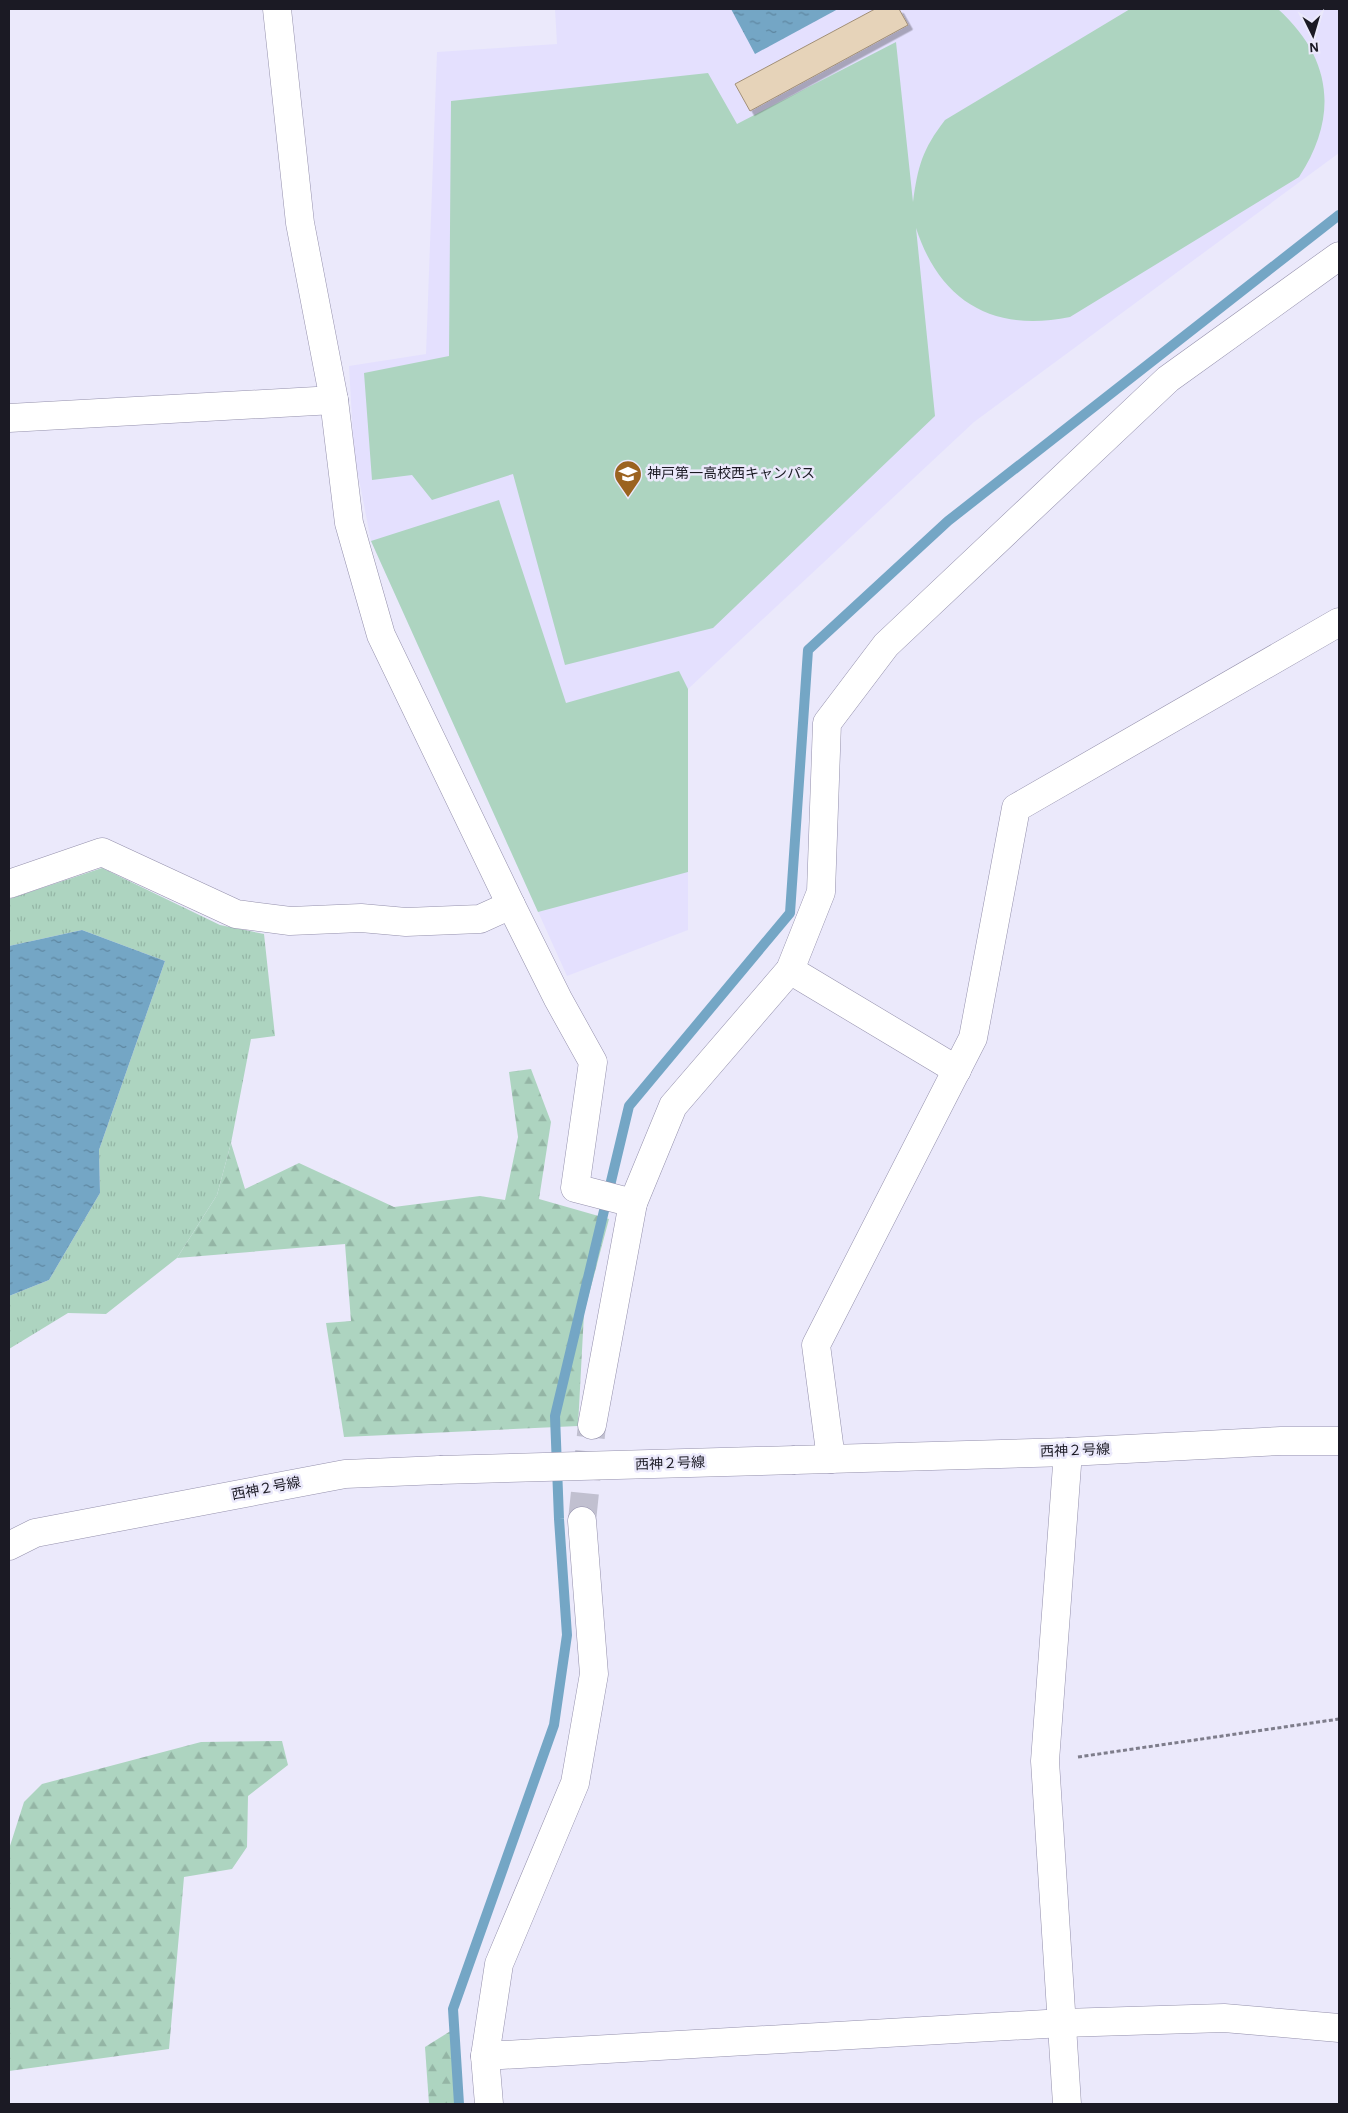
<svg xmlns="http://www.w3.org/2000/svg" width="1348" height="2113" font-family="'Alegreya Sans','Noto Sans JP',sans-serif">
<style>
.built{fill:#e4e0fe}
.grass{fill:url(#grass-tufts)}
.forest{fill:url(#forest-firs)}
.pitch{fill:#add4c0}
.water{fill:url(#water-ripples)}
.lines{fill:none;stroke-linecap:round;stroke-linejoin:round}
.stream{stroke:#74a6c5;stroke-width:10}
.building{fill:#e6d3b9;stroke:#a18f77;filter:url(#shadow)}
.street-tunnel{stroke:#c1c0d0;stroke-width:28;stroke-dasharray:28 14;stroke-linecap:butt}
.street-casing{stroke:#9490ac;stroke-width:29}
.secondary-casing{stroke:#9490ac;stroke-width:29}
.path{stroke:#7e7d8b;stroke-width:3;stroke-dasharray:4 2.5;stroke-linecap:butt}
.street{stroke:#fff;stroke-width:28}
.secondary{stroke:#fff;stroke-width:28}
.secondary-bridge-casing{stroke:#9490ac;stroke-width:29;stroke-linecap:butt}
.secondary-bridge{stroke:#fff;stroke-width:28}
.labels{text-anchor:middle;dominant-baseline:central;stroke-width:5;stroke-linejoin:round;paint-order:stroke}
.poi-label{font-size:14px;fill:#1b1a24;stroke:#ebe9fb;text-anchor:start}
.street-label{font-size:14px;fill:#1b1a24;stroke:#ebe9fb}
</style>
<defs>
<pattern id="grass-tufts" width="24" height="20" patternUnits="userSpaceOnUse" patternTransform="scale(1.25)"><rect width="24" height="20" fill="#add4c0"/><path d="M3 7l-1-3M5 7V3M7 7l1-3M15 17l-1-3M17 17v-4M19 17l1-3" fill="none" stroke="#94b5a5"/></pattern>
<pattern id="forest-firs" width="22" height="20" patternUnits="userSpaceOnUse" patternTransform="scale(1.25)"><rect width="22" height="20" fill="#add4c0"/><path d="M5 1l3.5 6h-7zM16 11l3.5 6h-7z" fill="#94b5a5"/></pattern>
<pattern id="water-ripples" width="26" height="14" patternUnits="userSpaceOnUse" patternTransform="scale(1.25)"><rect width="26" height="14" fill="#74a6c5"/><path d="M2 4q2-2 4 0t4 0M15 11q2-2 4 0t4 0" fill="none" stroke="#5e86a0"/></pattern>
<filter id="shadow"><feDropShadow dx="4.5" dy="4.5" stdDeviation="0" flood-color="#0004"/></filter>
</defs>
<rect width="100%" height="100%" fill="#ebe9fb"/>
<!-- built -->
<path class="built" d="M555,9H1339V153L974,422L688,689V930L567,976L371,541L354,454L349,366L426,354L437,52L557,44Z"/>
<!-- grass -->
<path class="grass" d="M102,868L220,925L264,934L275,1036L251,1039L231,1143L217,1195L177,1258L106,1314L68,1313L9,1349V1296L49,1280L100,1193L99,1150L165,961L82,930L9,946V899Z"/>
<!-- forest -->
<g class="forest">
<path d="M531,1069L551,1122L539,1199L609,1219L584,1313L578,1426L344,1437L326,1323L351,1321L345,1244L177,1258L217,1195L231,1143L245,1189L299,1163L394,1207L480,1196L505,1200L518,1137L509,1072Z"/>
<path d="M282,1741L288,1765L248,1796L247,1847L232,1869L184,1877L169,2049L9,2071V1849L24,1802L42,1784L201,1742Z"/>
<path d="M457,2027L462,2104H429L425,2047Z"/>
</g>
<!-- pitch -->
<g class="pitch">
<path d="M1130,9H1278C1332,58 1339,116 1299,177L1070,317C994,333 940,302 916,228L935,416L713,628L565,665L513,474L432,500L412,475L372,480L364,373L449,356L451,101L708,73L737,124L896,42L913,202C918,166 922,150 945,120Z"/>
<path d="M499,500L566,703L679,671L688,689V872L538,912L371,541Z"/>
</g>
<!-- water -->
<g class="water">
<path d="M731,9H838L755,54Z"/>
<path d="M82,930L165,961L99,1150L100,1193L49,1280L9,1296V946Z"/>
</g>
<g class="lines">
<!-- stream -->
<path class="stream" d="M459,2104L453,2009L554,1725L567,1635L559,1519L555,1416L629,1106L790,913L808,650L948,521L1339,215"/>
</g>
<!-- building -->
<path class="building" d="M875,9H899L908,25L750,111L735,84Z"/>
<g class="lines">
<!-- street-tunnel -->
<path class="street-tunnel" d="M582,1521L592,1425"/>
<!-- street casing -->
<g class="street-casing">
<g id="street">
<path d="M277,9L300,223L334,400L349,523L381,635L511,905L558,999L593,1062L575,1188L633,1203L592,1425"/>
<path d="M9,418L334,400"/>
<path d="M9,884L102,852L236,914L290,921L361,918L406,922L480,919L511,905"/>
<path d="M790,970L957,1070"/>
<path d="M633,1203L673,1106L790,970L821,892L827,723L886,645L1168,379L1339,256"/>
<path d="M831,1459L816,1345L973,1038L1016,808L1339,622"/>
<path d="M485,2056L1063,2023L1224,2018L1339,2028"/>
<path d="M489,2104L485,2056L499,1964L575,1783L594,1674L582,1521"/>
<path d="M1067,2104L1045,1761L1068,1452"/>
</g>
</g>
<!-- secondary casing -->
<g class="secondary-casing">
<g id="secondary">
<path d="M795,1460L1068,1452L1281,1441H1339"/>
<path d="M9,1546L35,1533L345,1474L440,1470"/>
</g>
</g>
<!-- path -->
<path class="path" d="M1078,1757L1339,1719"/>
<!-- street -->
<use href="#street" class="street"/>
<!-- secondary -->
<use href="#secondary" class="secondary"/>
<!-- secondary-bridge casing -->
<g class="secondary-bridge-casing">
<path id="secondary-bridge" d="M440,1470L795,1460"/>
</g>
<!-- secondary-bridge -->
<use href="#secondary-bridge" class="secondary-bridge"/>
</g>
<!-- icons -->
<defs>
<g id="school-pin" transform="scale(1.4375)"><path d="M0 17L-7.5 6A9.5 9.5 0 1 1 7.5 6Z" fill="#9b631f" stroke="#ebe9fb"/><path d="M0-5L7-2L0 1L-7-2ZM-4 1L0 2.5L4 1V4Q0 6-4 4Z" fill="#fff"/></g>
</defs>
<g fill-rule="evenodd">
<use href="#school-pin" x="628" y="474"/>
</g>
<g class="labels">
<!-- poi labels -->
<g class="poi-label">
<text x="647" y="474">神戸第一高校西キャンパス</text>
</g>
<!-- street labels -->
<g class="street-label">
<text transform="translate(1075 1451) rotate(-2)">西神２号線</text>
<text transform="translate(670 1464) rotate(-2)">西神２号線</text>
<text transform="translate(266 1489) rotate(-11)">西神２号線</text>
</g>
</g>
<!-- border -->
<rect width="1348" height="2113" fill="none" stroke="#1b1a24" stroke-width="20"/>
<!-- north arrow -->
<g transform="translate(1313 35) rotate(175)" stroke="#ebe9fb" stroke-width="4" paint-order="stroke">
<path d="M0-4L9 19L0 12L-9 19Z" fill="#1b1a24"/>
<text y="-8" font-size="14" font-weight="bold" text-anchor="middle" fill="#1b1a24">N</text>
</g>
</svg>
